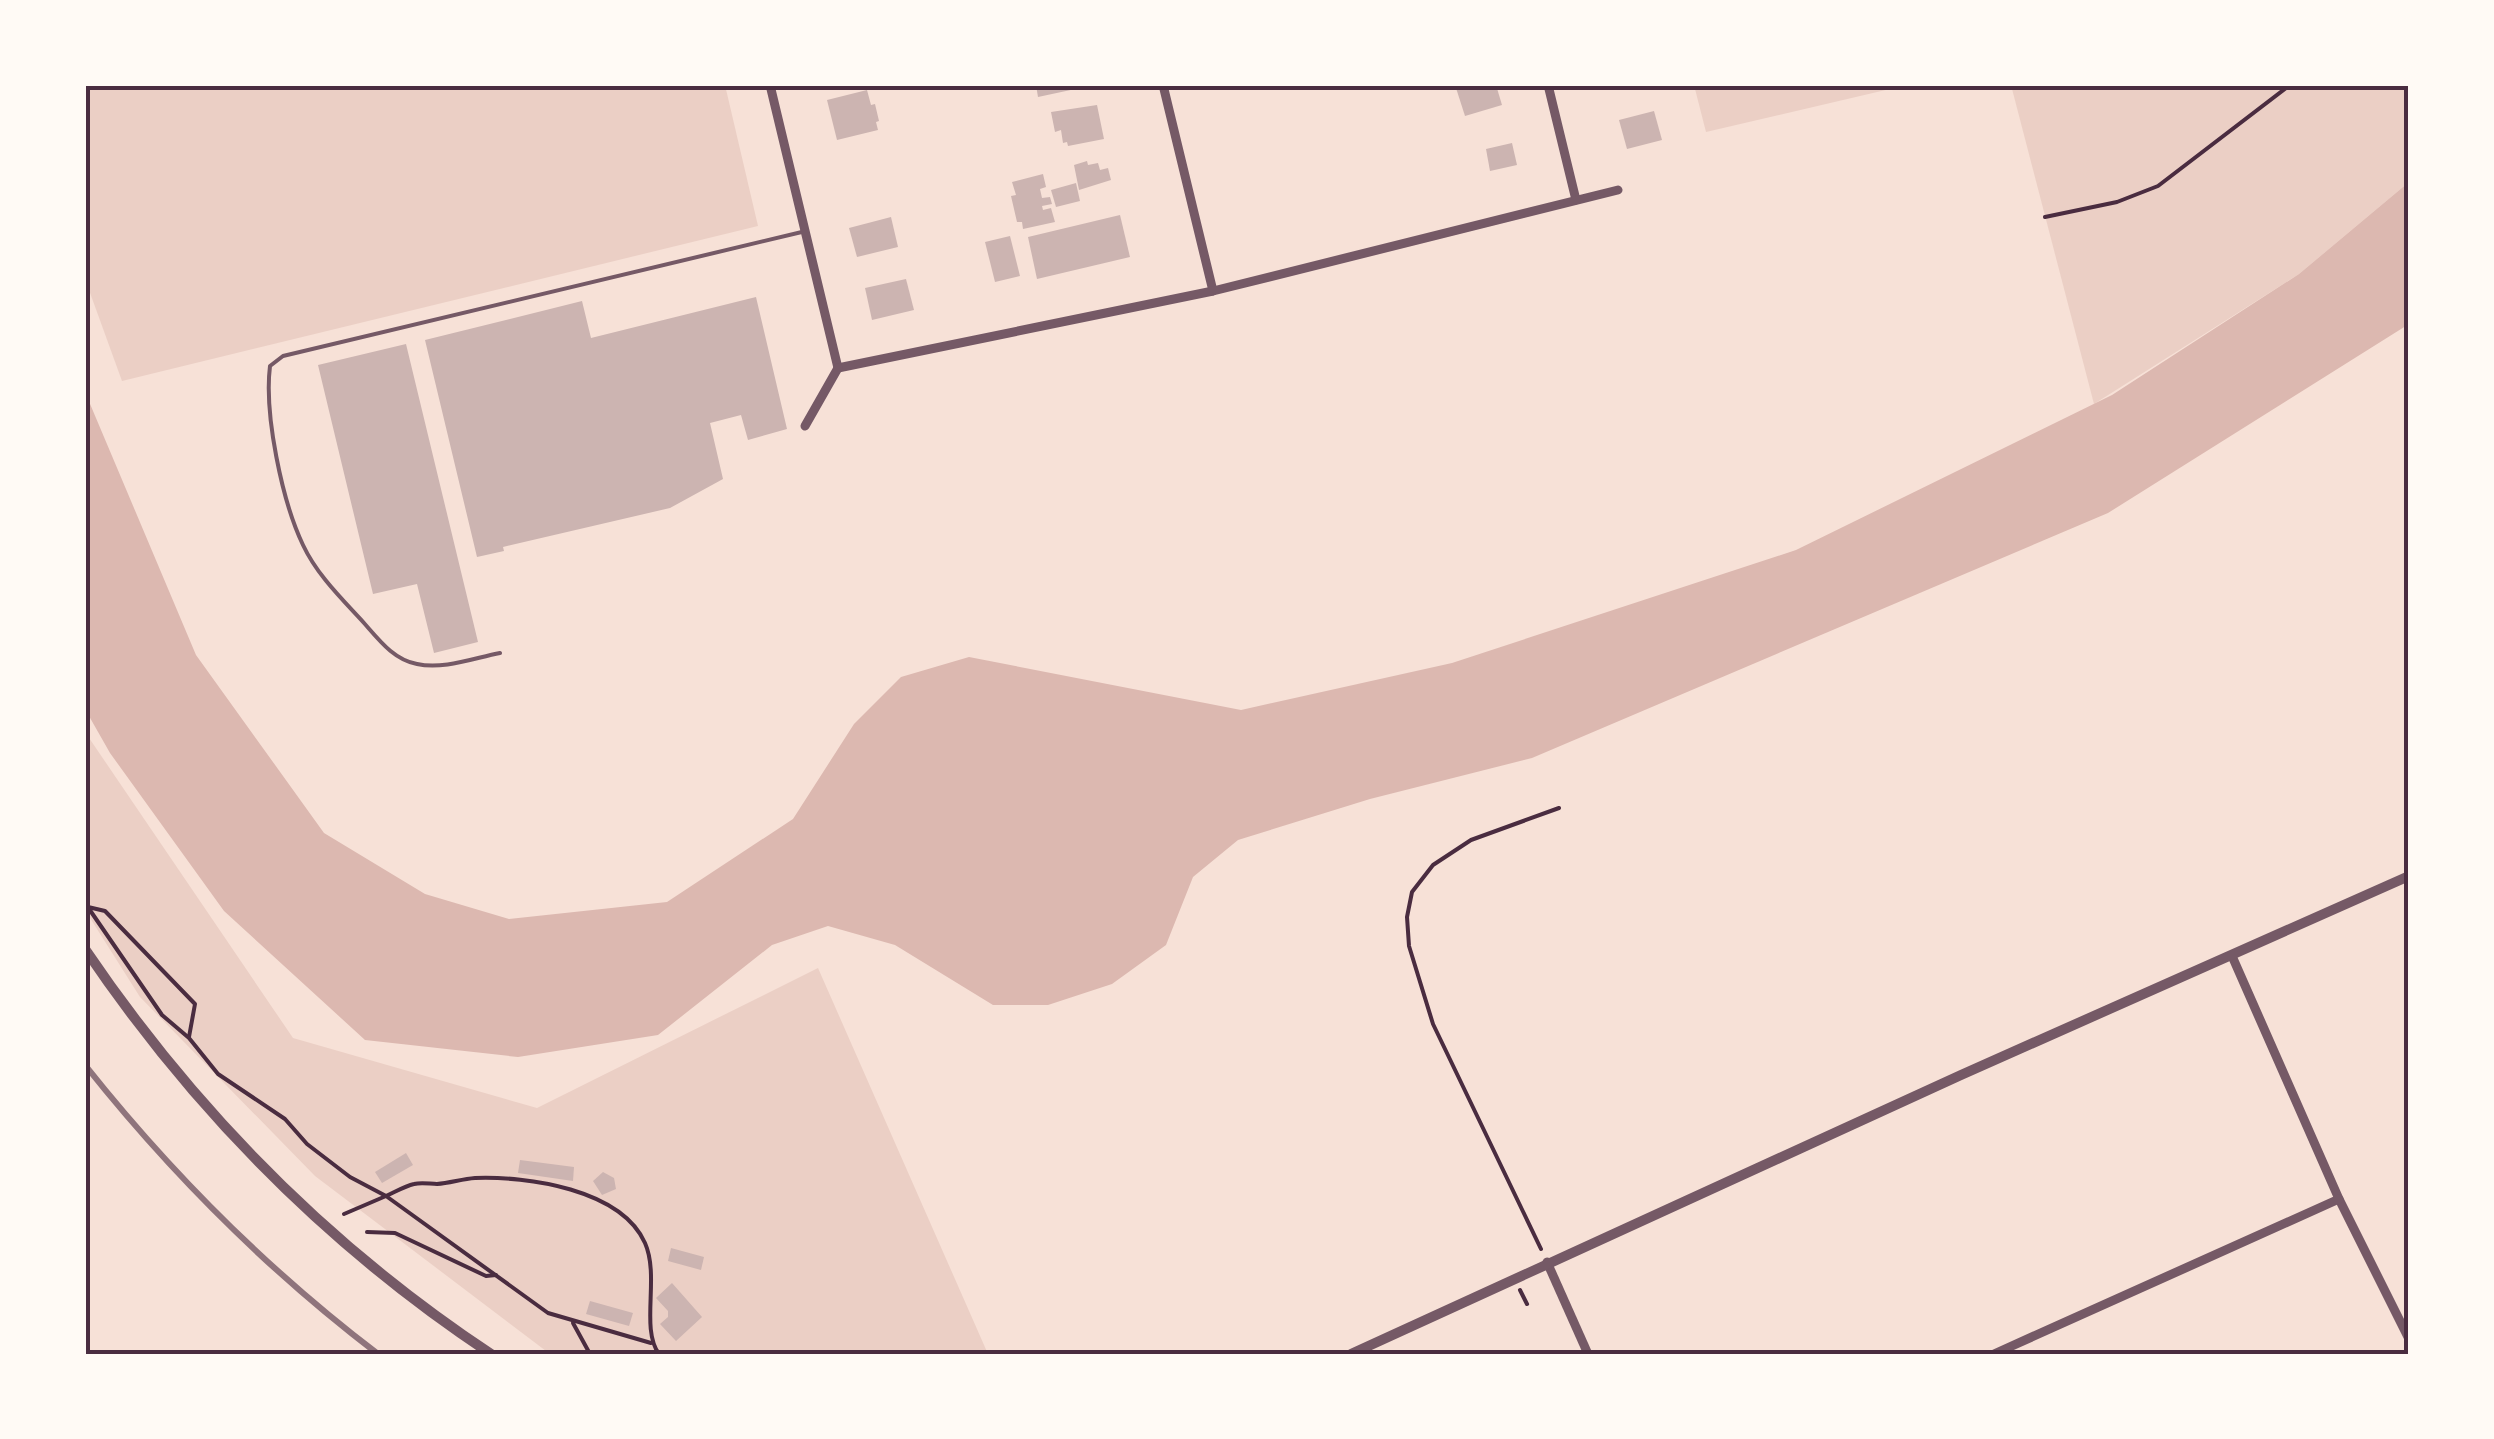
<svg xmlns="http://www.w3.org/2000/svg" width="2494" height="1439" font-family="'Exo 2',sans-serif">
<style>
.green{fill:#ebcfc5}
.water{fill:#dcb8b0}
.building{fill:#ccb4b1}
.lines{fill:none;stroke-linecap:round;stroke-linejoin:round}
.path{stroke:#4a2c40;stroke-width:4}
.service{stroke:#755966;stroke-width:4}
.minor{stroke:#755966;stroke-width:9}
.tertiary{stroke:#755966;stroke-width:10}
.rail{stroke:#8f747c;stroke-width:6}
.neatline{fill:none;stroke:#4a2c40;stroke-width:4}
</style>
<rect width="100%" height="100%" fill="#f7e1d7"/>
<!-- green -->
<g class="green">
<path d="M85,85H725L758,226L122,381L85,279Z"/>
<path d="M1694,85H1907L1706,132Z"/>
<path d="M2011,85H2409V182L2299,274L2094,404Z"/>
<path d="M85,732L293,1038L537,1108L818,968L988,1354H550L315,1176L140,997L85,910Z"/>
</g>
<!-- water -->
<path class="water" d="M2409,182V324L2108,513L1532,758L1370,799L1238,840L1193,877L1166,945L1112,984L1048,1005H993L895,945L828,926L772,945L658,1035L518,1057L365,1040L224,911L110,753L85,709V392L196,655L324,833L425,894L509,919L667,902L793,819L854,724L901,677L969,657L1241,710L1452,663L1796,550L2112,395L2299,274Z"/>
<!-- building -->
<g class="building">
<path d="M1036,85H1079L1080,88L1038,97Z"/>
<path d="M1466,85H1496L1502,105L1465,116L1456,88Z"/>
<path d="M867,90L871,105L875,104L879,121L876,122L878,130L837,140L827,100Z"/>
<path d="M1097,105L1104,139L1068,146L1067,142L1063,143L1061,130L1055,132L1051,112Z"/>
<path d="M1654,111L1662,140L1627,149L1619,120Z"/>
<path d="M1512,143L1517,165L1490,171L1486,149Z"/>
<path d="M1087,161L1088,165L1098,163L1100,170L1108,168L1111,180L1079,190L1074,165Z"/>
<path d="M1043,174L1046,187L1040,189L1042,198L1050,197L1052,204L1042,206L1043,210L1051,208L1055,222L1023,229L1022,222H1017L1011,196L1016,195L1012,182Z"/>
<path d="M1076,183L1080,201L1056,207L1051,190Z"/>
<path d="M1120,215L1130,257L1037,279L1028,237Z"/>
<path d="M891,217L898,247L857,257L849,228Z"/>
<path d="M1010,236L1020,276L995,282L985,242Z"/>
<path d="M906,279L914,310L872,320L865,288Z"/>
<path d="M756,297L787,429L748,440L741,415L710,423L723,479L670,508L503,547L504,551L477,557L425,340L582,301L591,338Z"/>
<path d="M406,344L478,642L434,653L417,584L373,594L318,365Z"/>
<path d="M406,1153L413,1165L382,1183L375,1172Z"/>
<path d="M520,1160L574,1167L573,1181L518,1173Z"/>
<path d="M603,1172L614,1178L616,1189L602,1195L593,1181Z"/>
<path d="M671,1248L704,1257L701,1270L668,1261Z"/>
<path d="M672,1283L702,1317L676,1341L660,1324L668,1317V1311L656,1298Z"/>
<path d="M590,1301L633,1313L629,1326L586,1314Z"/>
</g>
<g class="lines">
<!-- path -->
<g class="path">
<path d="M2045,217L2117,202L2158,186L2290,85"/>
<path d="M85,903L162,1015L189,1038L218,1074L285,1119L307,1144L350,1177L386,1196C395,1192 405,1186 414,1184C422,1182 430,1184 437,1184C450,1183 462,1179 475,1178C527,1176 621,1189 645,1243C660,1277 640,1328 659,1354"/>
<path d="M88,907L105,911L195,1004L189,1037"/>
<path d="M344,1214L386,1196L548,1313L651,1343"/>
<path d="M367,1232L395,1233L486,1276L496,1275"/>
<path d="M1541,1249L1433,1024L1409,946L1407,917L1412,892L1433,865L1471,840L1559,808"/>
<path d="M1520,1290L1527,1304"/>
<path d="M573,1323L590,1354"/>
</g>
<!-- service -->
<path class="service" d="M500,653C474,658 443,670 417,664C394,660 379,640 364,623C342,599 317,575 303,545C282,501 264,414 270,366L283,356L806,231"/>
<!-- minor -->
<g class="minor">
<path d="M770,85L838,368"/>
<path d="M1163,85L1213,291"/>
<path d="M1548,85L1576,200"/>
<path d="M838,368L1213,291L1618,190"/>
<path d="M805,426L838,368"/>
<path d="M2232,956L2339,1199L2409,1339"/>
<path d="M1547,1262L1588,1354"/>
<path d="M1994,1354L2339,1199"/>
</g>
<!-- tertiary -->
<g class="tertiary">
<path d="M85,949C194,1110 328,1246 491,1354"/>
<path d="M1351,1354L1961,1075L2409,876"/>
</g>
<!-- rail -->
<path class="rail" d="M85,1065C170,1172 269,1271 378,1354"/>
</g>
<!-- border -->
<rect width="2494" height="1439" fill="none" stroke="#fffaf5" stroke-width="175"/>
<rect x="88" y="88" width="2318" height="1264" class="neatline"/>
</svg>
